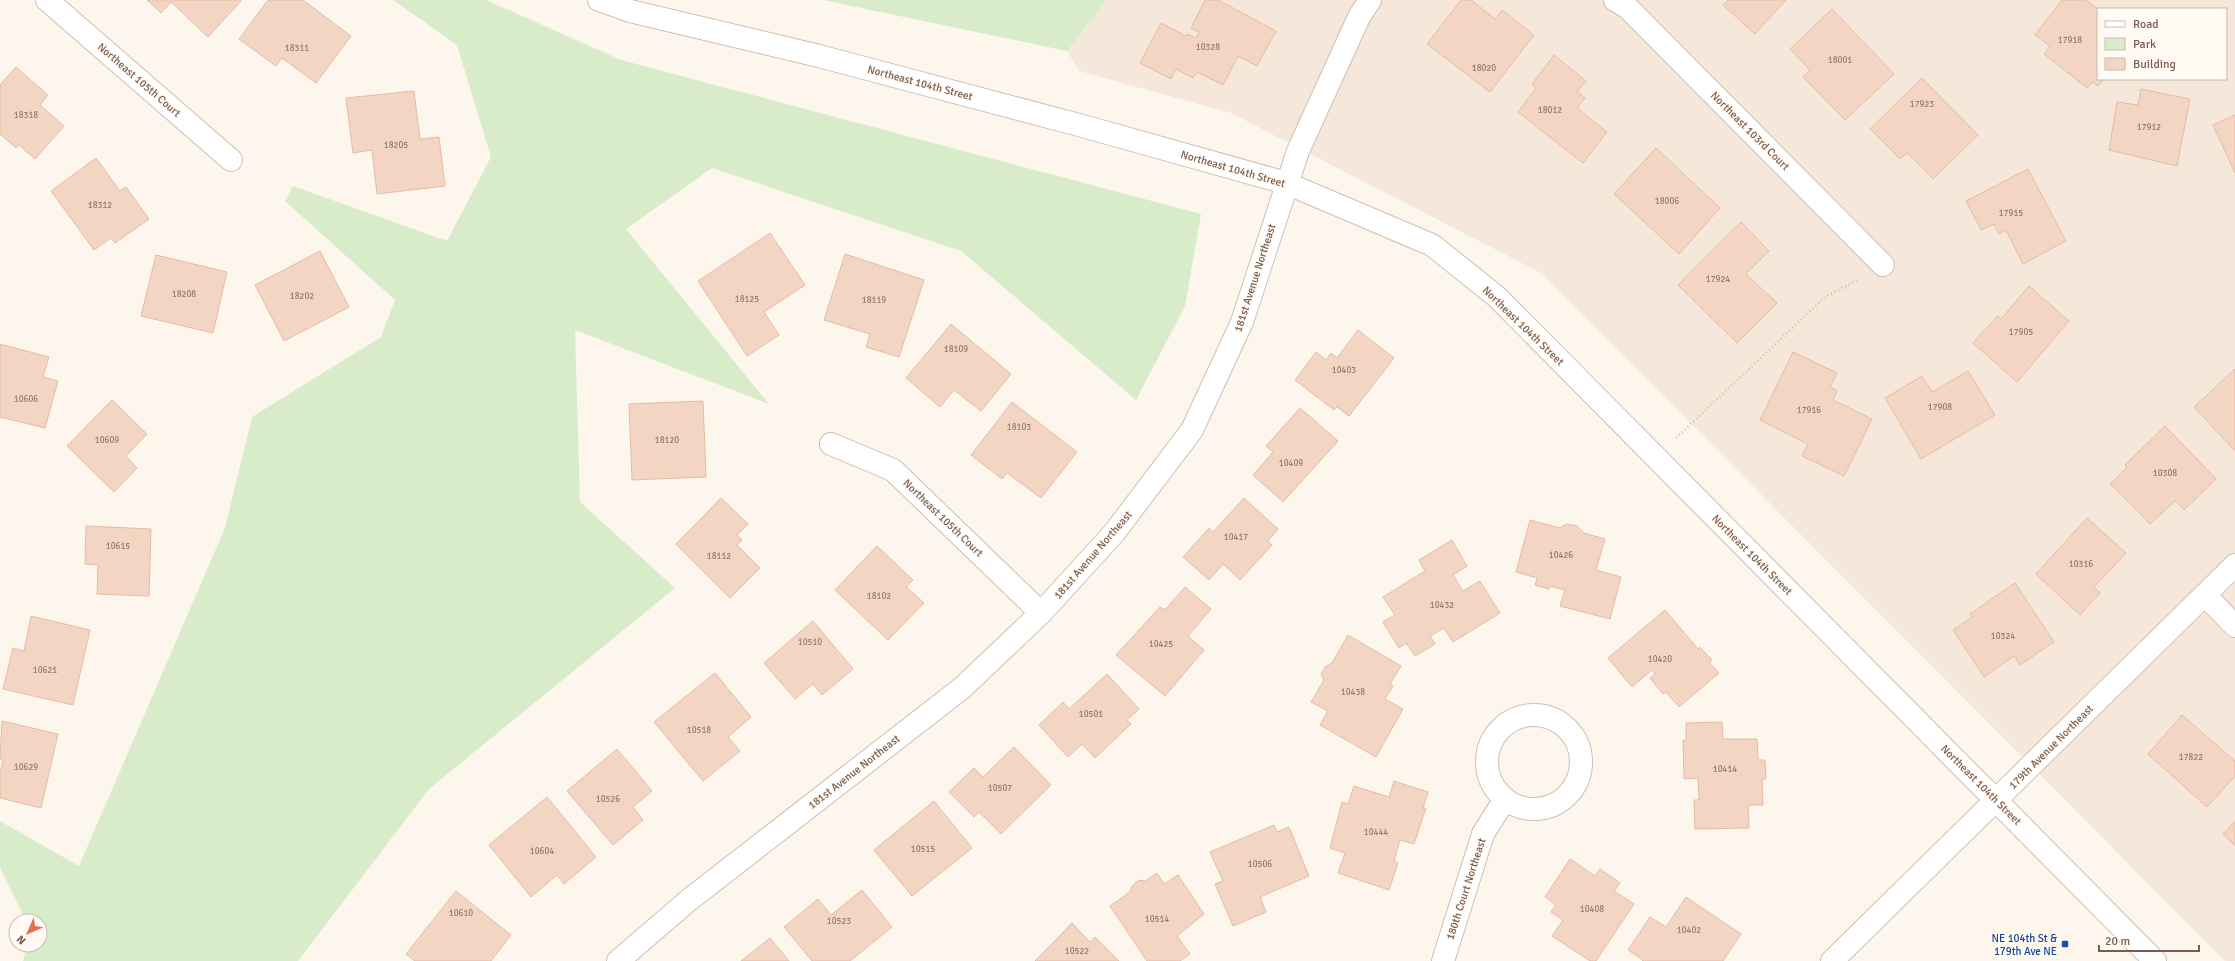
<svg xmlns="http://www.w3.org/2000/svg" width="2235" height="961" font-family="Signika,sans-serif">
<style>
.residential{fill:#f5e8da;fill-rule:evenodd}
.green{fill:#d8ecc9}
.building{fill:#f3d5c3;stroke:#e6bba3}
.lines{fill:none;stroke-linecap:round;stroke-linejoin:round}
.minor-casing{stroke:#d1beb0;stroke-width:24}
.path{stroke:#d9b8a5;stroke-width:2.5;stroke-dasharray:1 3;stroke-linecap:butt}
.minor{stroke:#fff;stroke-width:22}
.transit-dot{fill:#1a4fb4;stroke:#fffaf3;stroke-width:1.5}
.labels{text-anchor:middle;dominant-baseline:central;stroke-width:3;stroke-linejoin:round;paint-order:stroke}
.number-label{font-size:9px;fill:#987a6a}
.street-label{font-size:11px;fill:#7a5c4d;stroke:#fffaf3}
.transit-label{font-size:11px;fill:#164399;stroke:#fffaf3;text-anchor:end}
</style>
<rect width="100%" height="100%" fill="#fdf6ec"/>
<!-- residential -->
<path class="residential" d="M1107,0H2235V961H2225L1541,273L1231,113L1079,71L1067,51ZM2098,9H2226V79H2098Z"/>
<!-- green -->
<g class="green">
<path d="M393,0H486L621,60L1201,214L1185,306L1136,400L961,251L712,168L626,229L769,404L575,330L580,502L675,588L429,789L298,961H23L27,945H40V921H26L0,867V821L79,866L225,528L252,417L381,337L395,300L285,201L293,186L447,241L491,157L457,45Z"/>
<path d="M823,0H1107L1067,51Z"/>
</g>
<!-- building -->
<g class="building">
<path d="M147,0H240L241,1L208,37L171,2L161,13Z"/>
<path d="M268,0H303L351,36L316,83L282,58L276,66L239,39Z"/>
<path d="M1205,0H1218L1276,31L1257,66L1238,56L1223,85L1197,72L1193,78L1176,69L1171,79L1140,63L1161,23L1186,36L1187,34L1196,38L1199,32L1191,28Z"/>
<path d="M1461,0H1471L1495,19L1502,10L1534,35L1490,92L1427,44Z"/>
<path d="M1728,0H1786L1755,34L1723,5Z"/>
<path d="M2062,0H2086L2098,9V79H2104L2098,86L2093,82L2087,88L2044,54L2050,46L2035,35Z"/>
<path d="M1832,9L1894,74L1845,120L1803,77L1810,70L1790,49Z"/>
<path d="M1554,55L1586,81L1577,92L1585,98L1577,108L1607,132L1583,163L1518,112L1536,88L1532,84Z"/>
<path d="M16,67L48,95L40,105L64,126L35,159L19,145L16,148L0,134V85Z"/>
<path d="M1922,78L1978,135L1933,179L1907,153L1900,159L1870,129Z"/>
<path d="M2141,89L2190,99L2177,166L2109,150L2117,102L2138,105Z"/>
<path d="M414,91L420,139L439,137L445,186L377,194L372,150L353,153L346,98Z"/>
<path d="M2235,115V173L2213,125Z"/>
<path d="M1656,148L1720,208L1679,254L1614,194Z"/>
<path d="M96,158L120,191L126,187L149,219L115,243L111,238L94,250L51,191Z"/>
<path d="M2028,169L2066,241L2023,264L2006,230L1999,234L1994,224L1981,230L1966,201Z"/>
<path d="M1741,222L1769,251L1746,274L1777,303L1737,343L1678,285Z"/>
<path d="M770,233L805,285L764,312L779,335L747,356L698,281Z"/>
<path d="M320,251L349,307L284,341L255,285Z"/>
<path d="M845,254L924,280L899,357L866,347L870,334L824,320Z"/>
<path d="M156,255L227,272L213,333L141,316Z"/>
<path d="M2029,286L2069,321L2017,382L1973,343L1997,316L2001,319Z"/>
<path d="M951,324L1011,374L981,411L954,390L940,407L906,378Z"/>
<path d="M1358,330L1394,358L1349,416L1337,407L1334,410L1295,380L1316,352L1326,360L1331,353L1337,358Z"/>
<path d="M0,344L49,357L43,377L58,381L45,428L0,417Z"/>
<path d="M1793,352L1837,373L1830,387L1837,391L1833,400L1872,419L1844,476L1802,456L1808,444L1760,420Z"/>
<path d="M2235,369V451L2194,407Z"/>
<path d="M1968,371L1995,415L1921,459L1885,398L1922,376L1932,392Z"/>
<path d="M112,400L147,434L126,456L137,468L114,492L67,446Z"/>
<path d="M703,401L706,477L632,480L629,404Z"/>
<path d="M1012,402L1077,452L1041,498L1007,473L1002,479L971,455Z"/>
<path d="M1300,408L1338,441L1283,502L1253,475L1273,452L1266,446Z"/>
<path d="M2165,426L2216,479L2184,510L2175,501L2150,524L2110,484L2127,467L2125,465Z"/>
<path d="M721,498L748,524L737,535L742,540L737,545L760,568L730,598L676,544Z"/>
<path d="M1244,498L1278,529L1268,541L1272,545L1240,580L1223,564L1209,580L1183,557L1209,528L1213,532Z"/>
<path d="M2087,518L2126,553L2094,587L2100,593L2080,615L2036,574Z"/>
<path d="M1530,520L1560,528L1566,524L1577,526L1584,533L1605,539L1596,570L1621,577L1610,619L1560,606L1565,590L1550,586L1549,589L1535,585L1537,578L1516,572Z"/>
<path d="M86,526L151,529L149,596L97,594L98,565L85,564Z"/>
<path d="M1452,540L1467,566L1453,575L1463,591L1480,581L1500,613L1453,642L1444,628L1430,636L1435,644L1415,656L1406,643L1399,648L1383,622L1395,615L1383,597L1425,571L1419,560Z"/>
<path d="M877,546L913,580L906,587L924,603L888,640L835,590Z"/>
<path d="M2015,583L2054,642L2020,665L2014,656L1984,677L1953,630L1972,617L1970,614Z"/>
<path d="M1185,587L1211,609L1188,636L1204,650L1165,696L1116,655L1160,607L1165,610Z"/>
<path d="M1665,610L1698,649L1700,647L1712,660L1709,662L1719,673L1679,707L1666,692L1663,694L1650,678L1655,674L1652,670L1632,687L1608,658Z"/>
<path d="M31,616L90,630L73,705L3,689L13,648L24,651Z"/>
<path d="M813,621L853,669L822,695L813,684L795,699L764,663Z"/>
<path d="M1348,635L1401,666L1390,684L1393,686L1385,699L1403,709L1376,757L1320,725L1328,711L1311,702L1324,680L1321,674L1326,666L1332,663Z"/>
<path d="M715,673L751,717L728,737L740,751L703,781L654,722Z"/>
<path d="M1107,674L1139,709L1127,720L1131,724L1095,758L1082,744L1068,757L1039,725L1063,702L1069,709Z"/>
<path d="M2182,715L2235,761V776L2207,807L2148,754Z"/>
<path d="M2,721L58,734L41,808L0,798V774L3,760L0,759Z"/>
<path d="M1722,722L1723,739H1757L1758,760H1765L1766,779H1762L1763,805H1748L1749,828L1695,829L1694,800H1699L1698,778L1684,779L1683,740L1686,741V723Z"/>
<path d="M1014,747L1051,785L1001,834L979,812L974,817L949,792L974,768L983,777Z"/>
<path d="M617,749L652,791L633,807L643,820L613,845L567,791Z"/>
<path d="M1394,781L1428,792L1423,808H1426L1414,844L1400,840L1394,861L1398,863L1389,890L1338,873L1345,853L1330,848L1342,802L1348,804L1354,786L1389,797Z"/>
<path d="M547,797L596,857L564,884L557,875L531,897L489,845Z"/>
<path d="M934,801L972,848L912,896L874,850Z"/>
<path d="M2235,821V846L2223,834Z"/>
<path d="M1274,825L1277,832L1289,827L1309,876L1260,897L1266,912L1233,926L1215,884L1223,881L1210,852Z"/>
<path d="M1570,859L1595,876L1600,869L1620,883L1614,891L1634,904L1596,961H1590L1552,936L1563,920L1551,912L1556,905L1545,897Z"/>
<path d="M1157,873L1164,884L1178,875L1204,914L1177,936L1190,954L1180,961H1147L1110,906L1130,892L1132,886L1139,880L1145,881Z"/>
<path d="M862,890L892,927L850,961H812L784,927L818,899L831,915Z"/>
<path d="M456,891L511,935L491,961H415L406,954Z"/>
<path d="M1686,897L1741,934L1723,961H1642L1643,960L1628,950L1650,917L1666,927Z"/>
<path d="M1072,923L1090,942L1095,937L1119,961H1035Z"/>
<path d="M770,938L789,961H741Z"/>
</g>
<g class="lines">
<!-- minor casing -->
<g class="minor-casing">
<g id="minor">
<path d="M47,0L231,160"/>
<path d="M599,0L630,11L819,56L1079,125L1286,183L1432,245L1497,297L2155,961"/>
<path d="M1615,0L1628,8L1883,265"/>
<path d="M831,444L893,470L1041,613"/>
<path d="M2205,595L2235,626"/>
<circle cx="1534" cy="762" r="47"/>
<path d="M618,961L689,900L962,688L1041,613L1114,533L1192,430L1242,322L1298,151L1359,17L1370,0"/>
<path d="M1443,961L1483,834L1505,799"/>
<path d="M1832,961L2235,565"/>
</g>
</g>
<!-- path -->
<path class="path" d="M1676,438L1825,297L1857,280"/>
<!-- minor -->
<use href="#minor" class="minor"/>
</g>
<!-- markers -->
<rect class="transit-dot" x="2061" y="940" width="8" height="8" rx="2"/>
<g class="labels">
<!-- number labels -->
<g class="number-label">
<text x="2070" y="40">17918</text>
<text x="1208" y="47">10328</text>
<text x="297" y="48">18311</text>
<text x="1840" y="60">18001</text>
<text x="1484" y="68">18020</text>
<text x="1922" y="104">17923</text>
<text x="1550" y="110">18012</text>
<text x="26" y="115">18318</text>
<text x="2149" y="127">17912</text>
<text x="396" y="145">18205</text>
<text x="1667" y="201">18006</text>
<text x="100" y="205">18312</text>
<text x="2011" y="213">17915</text>
<text x="1718" y="279">17924</text>
<text x="184" y="294">18208</text>
<text x="302" y="296">18202</text>
<text x="747" y="299">18125</text>
<text x="874" y="300">18119</text>
<text x="2021" y="332">17905</text>
<text x="956" y="349">18109</text>
<text x="1344" y="370">10403</text>
<text x="26" y="399">10606</text>
<text x="1940" y="407">17908</text>
<text x="1809" y="410">17916</text>
<text x="1019" y="427">18103</text>
<text x="107" y="440">10609</text>
<text x="667" y="440">18120</text>
<text x="1291" y="463">10409</text>
<text x="2165" y="473">10308</text>
<text x="1236" y="537">10417</text>
<text x="118" y="546">10615</text>
<text x="1561" y="555">10426</text>
<text x="719" y="556">18112</text>
<text x="2081" y="564">10316</text>
<text x="879" y="596">18102</text>
<text x="1442" y="605">10432</text>
<text x="2003" y="636">10324</text>
<text x="810" y="642">10510</text>
<text x="1161" y="644">10425</text>
<text x="1660" y="659">10420</text>
<text x="45" y="670">10621</text>
<text x="1353" y="692">10438</text>
<text x="1091" y="714">10501</text>
<text x="699" y="730">10518</text>
<text x="2191" y="757">17822</text>
<text x="26" y="767">10629</text>
<text x="1725" y="769">10414</text>
<text x="1000" y="788">10507</text>
<text x="608" y="799">10526</text>
<text x="1376" y="832">10444</text>
<text x="923" y="849">10515</text>
<text x="542" y="851">10604</text>
<text x="1260" y="864">10506</text>
<text x="1592" y="909">10408</text>
<text x="461" y="913">10610</text>
<text x="1157" y="919">10514</text>
<text x="839" y="921">10523</text>
<text x="1689" y="930">10402</text>
<text x="1077" y="951">10522</text>
</g>
<!-- street labels -->
<g class="street-label">
<text transform="translate(139 80) rotate(41)">Northeast 105th Court</text>
<text transform="translate(920 83) rotate(15)">Northeast 104th Street</text>
<text transform="translate(1750 131) rotate(45)">Northeast 103rd Court</text>
<text transform="translate(1233 169) rotate(16)">Northeast 104th Street</text>
<text transform="translate(1255 278) rotate(-72)">181st Avenue Northeast</text>
<text transform="translate(1523 326) rotate(44)">Northeast 104th Street</text>
<text transform="translate(943 518) rotate(44)">Northeast 105th Court</text>
<text transform="translate(1093 555) rotate(-49)">181st Avenue Northeast</text>
<text transform="translate(1752 555) rotate(45)">Northeast 104th Street</text>
<text transform="translate(2051 747) rotate(-45)">179th Avenue Northeast</text>
<text transform="translate(854 772) rotate(-38)">181st Avenue Northeast</text>
<text transform="translate(1981 785) rotate(45)">Northeast 104th Street</text>
<text transform="translate(1466 889) rotate(-72)">180th Court Northeast</text>
</g>
<!-- transit labels -->
<g class="transit-label">
<text x="2057" y="938">NE 104th St &amp;<tspan x="2057" dy="13">179th Ave NE</tspan></text>
</g>
</g>
<!-- legend -->
<rect x="2097" y="8" width="130" height="72" fill="#fffaf3" stroke="#cabbb1"/>
<rect x="2105" y="21" width="20" height="6" fill="#ffffff" stroke="#cabbb1"/>
<text x="2133" y="28" font-size="12" fill="#7a5c4d">Road</text>
<rect x="2105" y="38" width="20" height="12" fill="#d8ecc9" stroke="#cabbb1"/>
<text x="2133" y="48" font-size="12" fill="#7a5c4d">Park</text>
<rect x="2105" y="58" width="20" height="12" fill="#f3d5c3" stroke="#cabbb1"/>
<text x="2133" y="68" font-size="12" fill="#7a5c4d">Building</text>
<!-- north arrow -->
<g transform="translate(28 933) rotate(225)"><circle r="19" fill="#fffaf3" stroke="#cabbb1"/>
<path d="M0-3L7 15L0 10L-7 15Z" fill="#e76f51"/>
<text y="-6" font-size="11" font-weight="bold" text-anchor="middle" fill="#7a5c4d">N</text>
</g>
<!-- scale -->
<path d="M2099 945v6h100v-6" fill="none" stroke="#7a5c4d" stroke-width="2"/>
<text x="2105" y="945" font-size="12" fill="#7a5c4d" stroke="#fffaf3" stroke-width="3" paint-order="stroke">20 m</text>
</svg>
